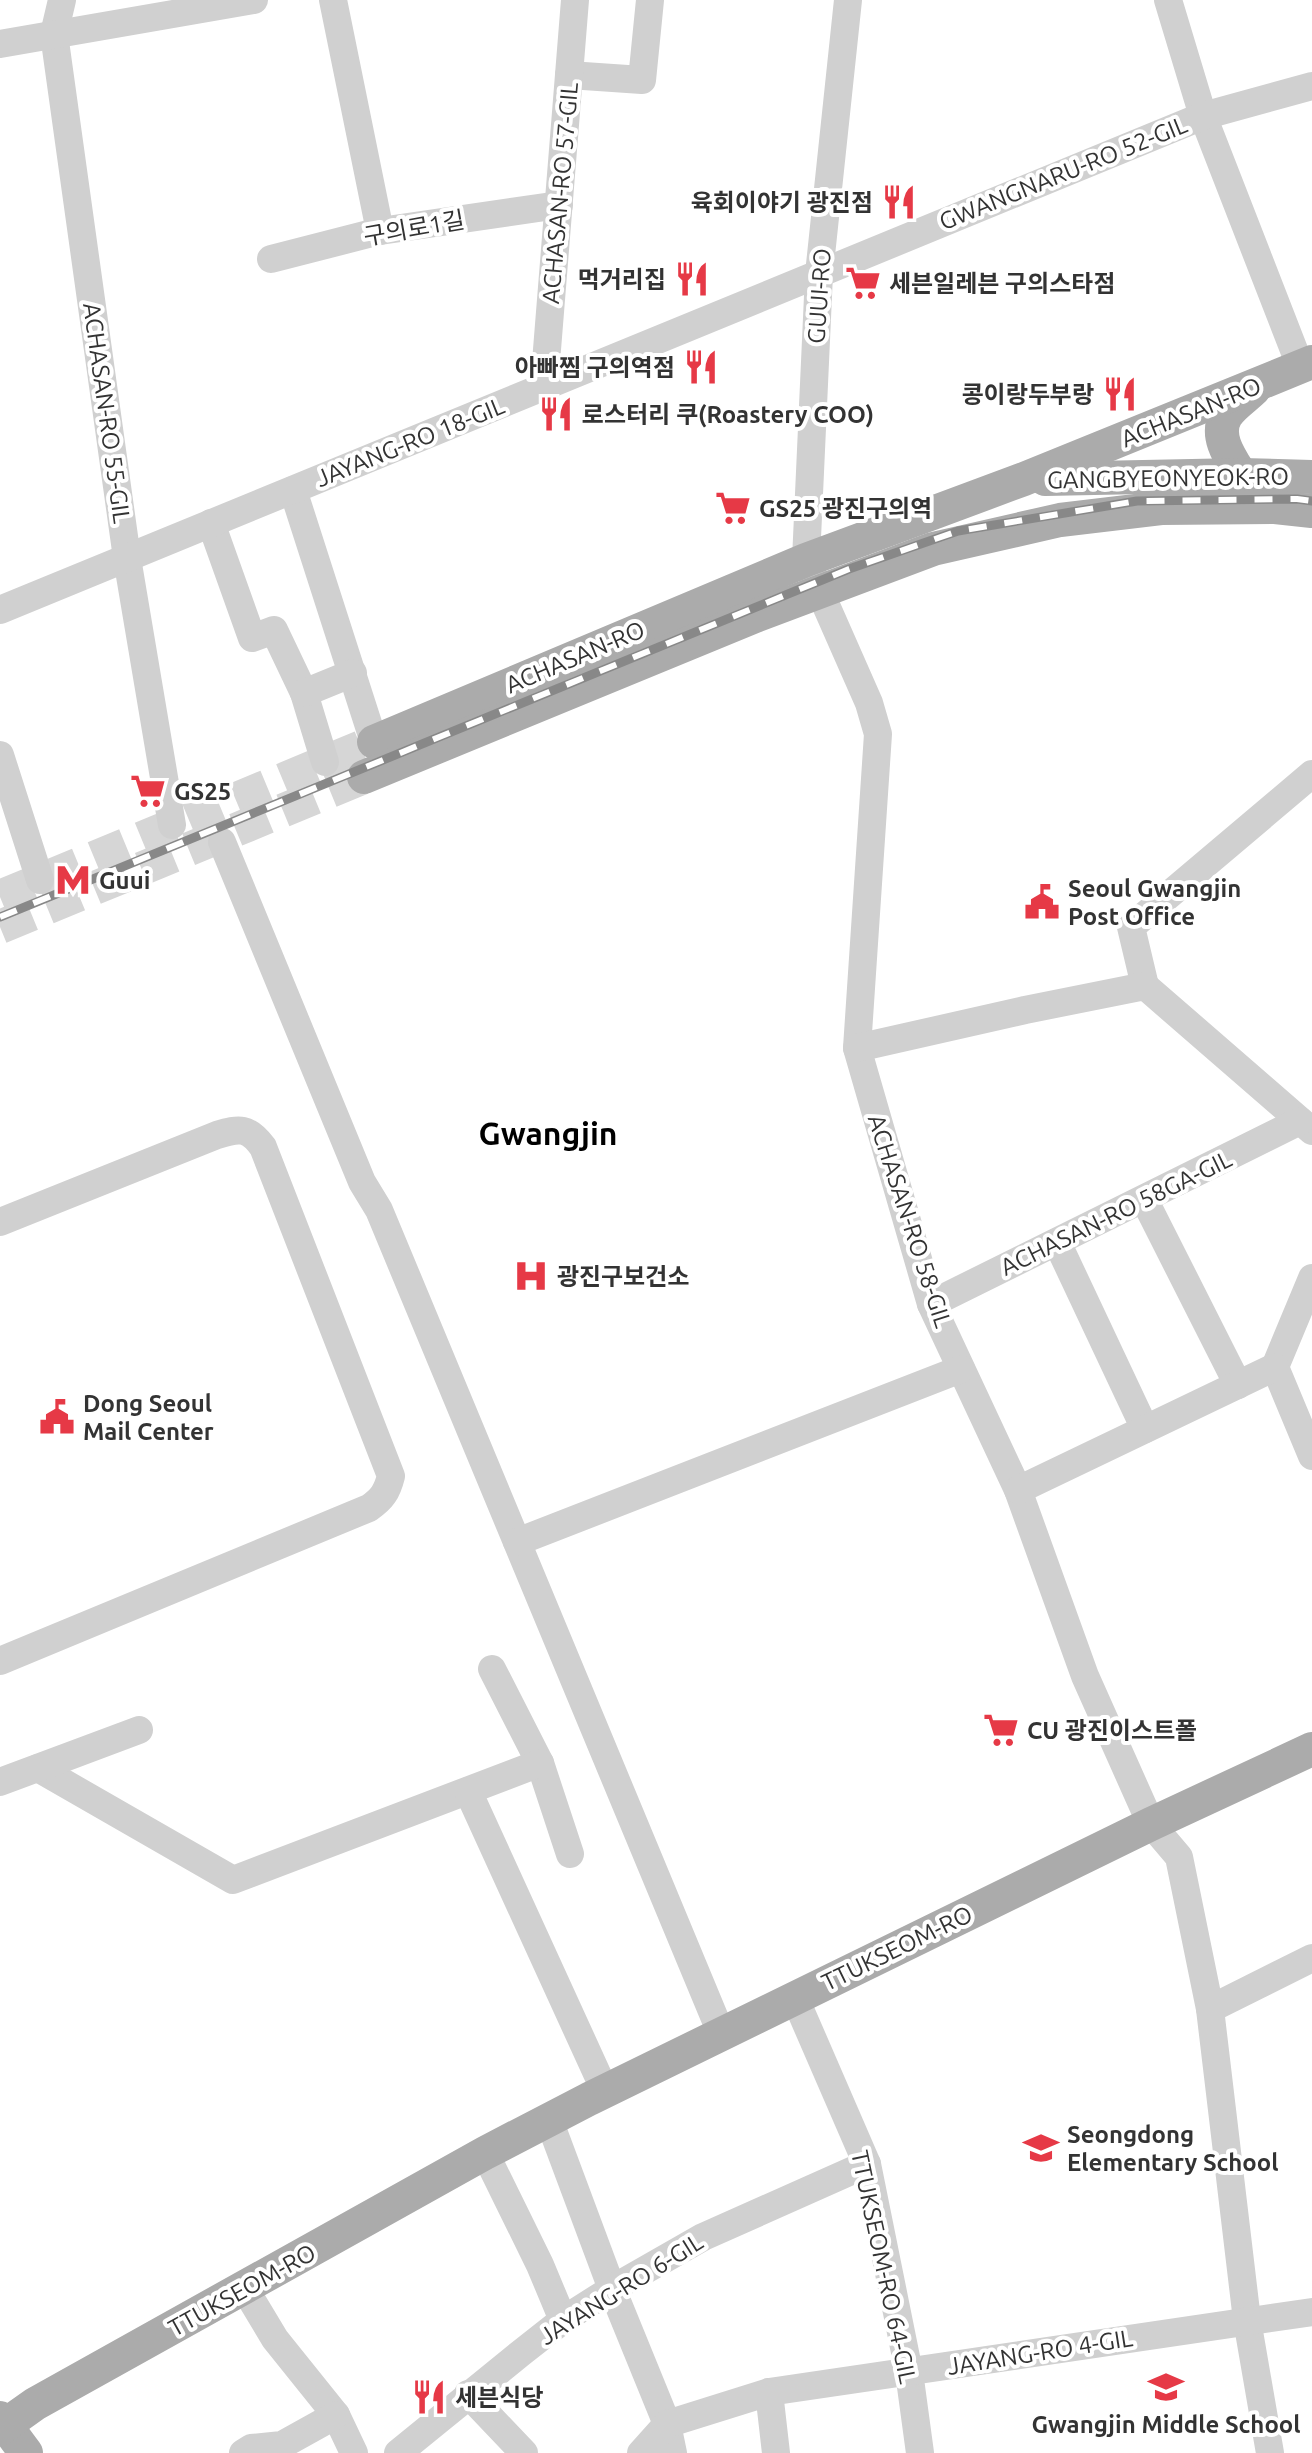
<svg xmlns="http://www.w3.org/2000/svg" width="1312" height="2453" font-family="Ubuntu,'Noto Sans KR',sans-serif">
<style>
.lines{fill:none;stroke-linecap:round;stroke-linejoin:round}
.major-tunnel{stroke:#d6d6d6;stroke-width:34;stroke-dasharray:34 17;stroke-linecap:butt}
.minor{stroke:#d0d0d0;stroke-width:28}
.major{stroke:#ababab;stroke-width:34}
.rail-casing{stroke:#888;stroke-width:9}
.rail{stroke:#fff;stroke-width:6;stroke-dasharray:18;stroke-linecap:butt}
.labels{text-anchor:middle;dominant-baseline:central;stroke-width:8;stroke-linejoin:round;paint-order:stroke}
.street-label{font-size:24px;fill:#333;stroke:#fff}
.poi-label{font-size:24px;font-weight:bold;fill:#333;stroke:#fff;text-anchor:start}
.district-label{font-size:32px;font-weight:bold;fill:#000;stroke:#fff}
</style>
<rect width="100%" height="100%" fill="#fff"/>
<g class="lines">
<!-- major-tunnel -->
<g class="major-tunnel">
<path d="M0,897L374,742"/>
<path d="M0,927L364,777"/>
</g>
<!-- minor -->
<g class="minor">
<path d="M62,0L54,34L127,558L172,825"/>
<path d="M333,0L380,231"/>
<path d="M848,0L819,274L806,560L869,703L878,734L857,1048L931,1304L1018,1490L1085,1676L1151,1824L1179,1857L1210,2009L1247,2320L1270,2453"/>
<path d="M1168,0L1203,116L1301,368"/>
<path d="M0,44L254,0"/>
<path d="M569,75L642,80L650,0"/>
<path d="M271,259L380,231L559,205"/>
<path d="M544,387L575,0"/>
<path d="M293,490L374,742"/>
<path d="M211,523L252,638L274,630L304,693L325,762"/>
<path d="M0,610L1203,116L1312,86"/>
<path d="M304,693L353,673"/>
<path d="M0,755L40,880"/>
<path d="M222,842L362,1182L379,1210L721,2033"/>
<path d="M1145,986L1131,927L1312,774"/>
<path d="M857,1048L1025,1010L1145,986L1312,1131"/>
<path d="M1144,1199L1238,1385"/>
<path d="M0,1222L217,1135C240,1128 248,1127 263,1147L391,1476C387,1492 382,1499 369,1508L0,1661"/>
<path d="M1057,1242L1145,1429"/>
<path d="M1312,1278L1275,1367L1312,1456"/>
<path d="M931,1304L1300,1121"/>
<path d="M1018,1490L1275,1367"/>
<path d="M517,1542L961,1369"/>
<path d="M492,1669L540,1763L570,1854"/>
<path d="M38,1768L233,1880L540,1763"/>
<path d="M0,1782L139,1730"/>
<path d="M468,1791L605,2091"/>
<path d="M795,1998L867,2164L909,2372L920,2453"/>
<path d="M1210,2009L1312,1958"/>
<path d="M549,2120L612,2289L667,2424L673,2453"/>
<path d="M485,2153L540,2265L563,2320"/>
<path d="M245,2289L275,2339L336,2415L354,2453"/>
<path d="M769,2392L776,2453"/>
<path d="M468,2394L524,2453"/>
<path d="M243,2453L251,2448L282,2445L336,2415"/>
<path d="M398,2453L521,2353L563,2320L612,2289L703,2237L867,2164"/>
<path d="M641,2453L667,2424L769,2392L1312,2312"/>
</g>
<!-- major -->
<g class="major">
<path d="M1241,475C1231,459 1214,436 1226,416C1232,406 1246,397 1254,389"/>
<path d="M1045,479L1241,475L1312,477"/>
<path d="M374,742L806,560L1024,479L1312,362"/>
<path d="M364,777L755,616L933,549L1060,520L1161,508L1275,507L1312,511"/>
<path d="M0,2418L26,2453"/>
<path d="M0,2429L35,2404L485,2153L589,2099L1151,1824L1312,1749"/>
</g>
<!-- rail casing -->
<g class="rail-casing">
<path id="rail" d="M0,917L849,569L958,531L1137,501L1297,499L1312,501"/>
</g>
<!-- rail -->
<use href="#rail" class="rail"/>
</g>
<!-- icons -->
<defs>
<g id="restaurant-bare" transform="scale(2.76)"><path d="M-5-6h1v4h1v-4h1v4h1v-4h1v5L-1.5 .5V6h-2V.5L-5-1ZM5-6V6H3V1.5H1.5Q1.5-4 5-6Z" fill="#e63946" stroke="#fff" stroke-width="2.5" paint-order="stroke"/></g>
<g id="supermarket-bare" transform="scale(2.76)"><path d="M-6-5.5h2.5l.6 2H6L4.5 2H-2.5L-4.4-4H-6ZM-1.5 3.2a1.3 1.3 0 1 0 .1 0ZM3 3.2a1.3 1.3 0 1 0 .1 0Z" fill="#e63946" stroke="#fff" stroke-width="2.5" paint-order="stroke"/></g>
<g id="metro-bare" transform="scale(2.76)"><path d="M-5.5 5V-5H-3L0 0L3-5H5.5V5H3V-.5L0 4L-3-.5V5Z" fill="#e63946" stroke="#fff" stroke-width="2.5" paint-order="stroke"/></g>
<g id="civic-bare" transform="scale(2.76)"><path d="M-.6-6.5H3V-4.5H.6V-3L4-1V1h2V6H-6V1h2V-1L-.6-3ZM-1.2 2.5V6h2.4V2.5Z" fill="#e63946" stroke="#fff" stroke-width="2.5" paint-order="stroke"/></g>
<g id="hospital-bare" transform="scale(2.76)"><path d="M-5-5h3v3.5h4V-5h3V5h-3V1.5h-4V5h-3Z" fill="#e63946" stroke="#fff" stroke-width="2.5" paint-order="stroke"/></g>
<g id="school-bare" transform="scale(2.76)"><path d="M0-5L7-2L0 1L-7-2ZM-4 1L0 2.5L4 1V4Q0 6-4 4Z" fill="#e63946" stroke="#fff" stroke-width="2.5" paint-order="stroke"/></g>
</defs>
<g fill-rule="evenodd">
<use href="#restaurant-bare" x="899" y="202"/>
<use href="#restaurant-bare" x="692" y="279"/>
<use href="#supermarket-bare" x="863" y="283"/>
<use href="#restaurant-bare" x="701" y="367"/>
<use href="#restaurant-bare" x="1120" y="394"/>
<use href="#restaurant-bare" x="556" y="414"/>
<use href="#supermarket-bare" x="733" y="508"/>
<use href="#supermarket-bare" x="148" y="791"/>
<use href="#metro-bare" x="73" y="880"/>
<use href="#civic-bare" x="1042" y="902"/>
<use href="#hospital-bare" x="531" y="1276"/>
<use href="#civic-bare" x="57" y="1417"/>
<use href="#supermarket-bare" x="1001" y="1730"/>
<use href="#school-bare" x="1041" y="2148"/>
<use href="#school-bare" x="1166" y="2387"/>
<use href="#restaurant-bare" x="429" y="2397"/>
</g>
<g class="labels">
<!-- street labels -->
<g class="street-label">
<text transform="translate(1063 173) rotate(-22)">GWANGNARU-RO 52-GIL</text>
<text transform="translate(560 193) rotate(-85)">ACHASAN-RO 57-GIL</text>
<text transform="translate(414 228) rotate(-10)">구의로1길</text>
<text transform="translate(819 296) rotate(-86)">GUUI-RO</text>
<text transform="translate(1191 412) rotate(-22)">ACHASAN-RO</text>
<text transform="translate(107 413) rotate(82)">ACHASAN-RO 55-GIL</text>
<text transform="translate(410 442) rotate(-22)">JAYANG-RO 18-GIL</text>
<text transform="translate(1168 478) rotate(-1)">GANGBYEONYEOK-RO</text>
<text transform="translate(575 657) rotate(-23)">ACHASAN-RO</text>
<text transform="translate(1116 1213) rotate(-26)">ACHASAN-RO 58GA-GIL</text>
<text transform="translate(910 1221) rotate(72)">ACHASAN-RO 58-GIL</text>
<text transform="translate(897 1948) rotate(-26)">TTUKSEOM-RO</text>
<text transform="translate(884 2267) rotate(78)">TTUKSEOM-RO 64-GIL</text>
<text transform="translate(621 2289) rotate(-32)">JAYANG-RO 6-GIL</text>
<text transform="translate(242 2290) rotate(-29)">TTUKSEOM-RO</text>
<text transform="translate(1040 2352) rotate(-9)">JAYANG-RO 4-GIL</text>
</g>
<!-- poi labels -->
<g class="poi-label">
<text x="873" y="202" text-anchor="end">육회이야기 광진점</text>
<text x="666" y="279" text-anchor="end">먹거리집</text>
<text x="889" y="283">세븐일레븐 구의스타점</text>
<text x="675" y="367" text-anchor="end">아빠찜 구의역점</text>
<text x="1094" y="394" text-anchor="end">콩이랑두부랑</text>
<text x="582" y="414">로스터리 쿠(Roastery COO)</text>
<text x="759" y="508">GS25 광진구의역</text>
<text x="174" y="791">GS25</text>
<text x="99" y="880">Guui</text>
<text x="1068" y="888">Seoul Gwangjin<tspan x="1068" dy="28">Post Office</tspan></text>
<text x="557" y="1276">광진구보건소</text>
<text x="83" y="1403">Dong Seoul<tspan x="83" dy="28">Mail Center</tspan></text>
<text x="1027" y="1730">CU 광진이스트폴</text>
<text x="1067" y="2134">Seongdong<tspan x="1067" dy="28">Elementary School</tspan></text>
<text x="455" y="2397">세븐식당</text>
<text x="1166" y="2424" text-anchor="middle">Gwangjin Middle School</text>
</g>
<!-- district labels -->
<g class="district-label">
<text x="548" y="1133">Gwangjin</text>
</g>
</g>
</svg>
